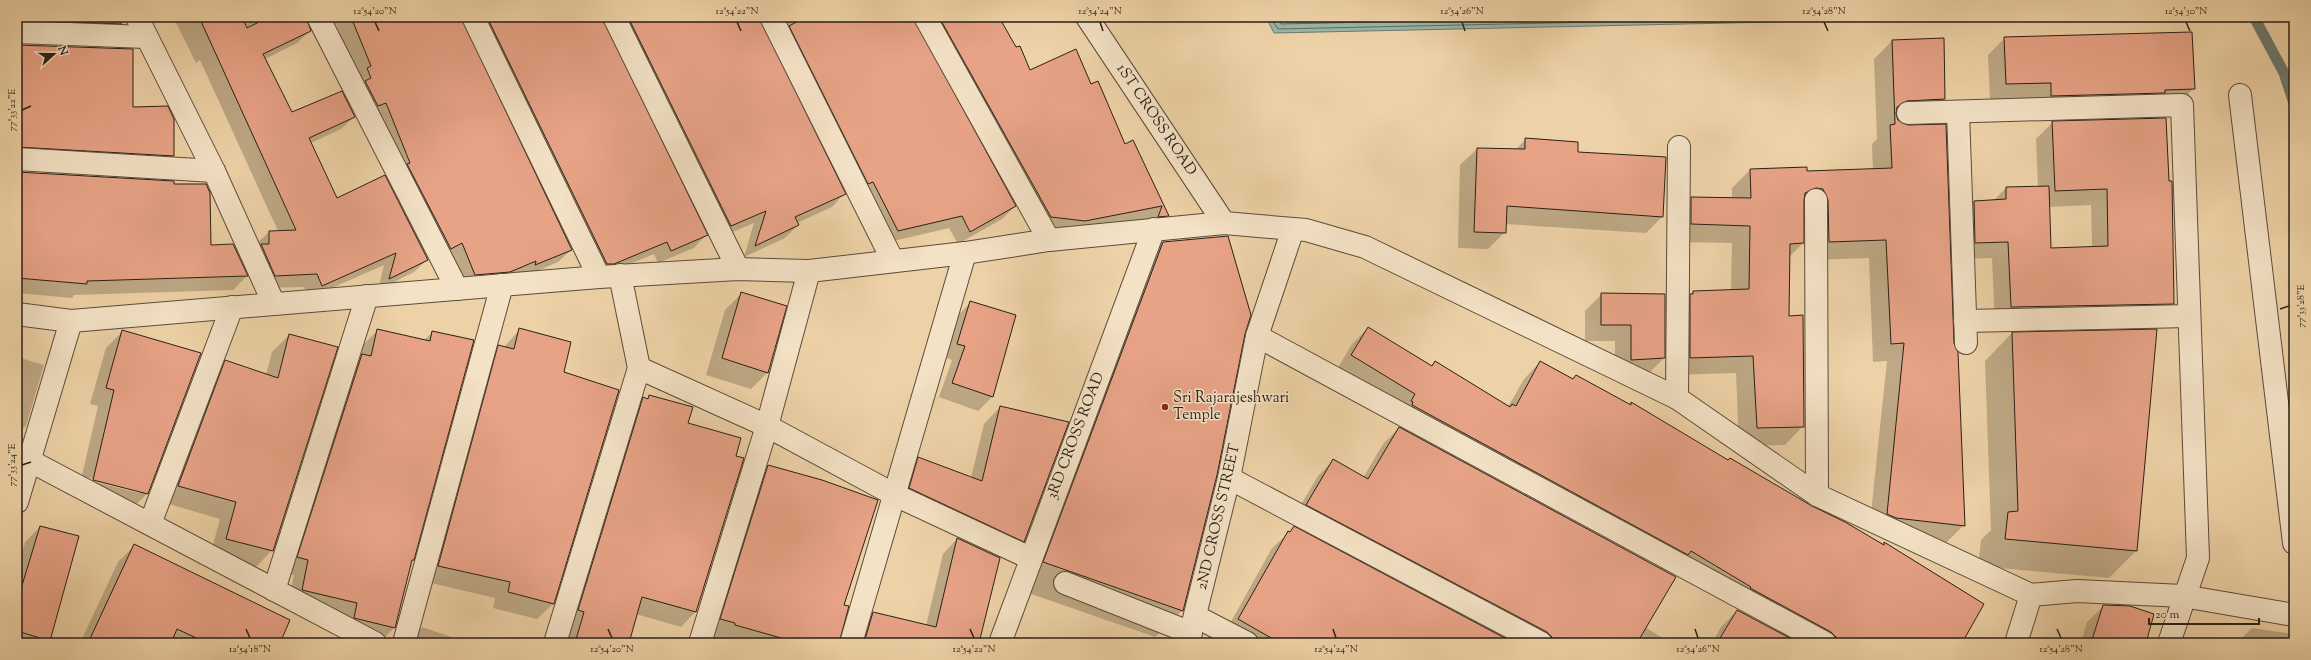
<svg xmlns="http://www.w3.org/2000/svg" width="2311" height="660" font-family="'Sorts Mill Goudy',serif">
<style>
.water{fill:#99b7a9;stroke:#6c7a6e}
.shadow{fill:#0003;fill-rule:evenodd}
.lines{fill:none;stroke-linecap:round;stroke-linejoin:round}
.shore{stroke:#616b5f;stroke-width:1}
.stream{stroke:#6c7a6e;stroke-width:11}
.building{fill:#e8a387;stroke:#291f15}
.minor-casing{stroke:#5a4c3a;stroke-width:24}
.minor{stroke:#f4e2c6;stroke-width:22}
.ticks{fill:none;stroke:#291f15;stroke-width:1.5}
.poi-dot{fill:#8f2418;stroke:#f4e2c6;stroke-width:1.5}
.labels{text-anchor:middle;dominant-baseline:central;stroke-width:3;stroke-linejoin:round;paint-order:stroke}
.street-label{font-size:15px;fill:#291f15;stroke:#f4e2c6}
.poi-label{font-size:15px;fill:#291f15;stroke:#f4e2c6;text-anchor:start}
.neatline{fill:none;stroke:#291f15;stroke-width:1.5}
.ticks-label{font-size:10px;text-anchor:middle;fill:#291f15}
</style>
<rect width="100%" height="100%" fill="#eed2a7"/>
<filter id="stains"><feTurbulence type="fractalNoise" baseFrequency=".005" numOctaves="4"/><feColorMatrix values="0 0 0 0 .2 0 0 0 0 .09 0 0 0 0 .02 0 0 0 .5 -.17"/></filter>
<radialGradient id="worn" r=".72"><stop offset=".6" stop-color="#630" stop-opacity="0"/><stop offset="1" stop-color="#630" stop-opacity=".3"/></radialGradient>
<!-- water -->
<path class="water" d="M1266,17H2003L1274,33Z"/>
<!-- shadow -->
<g class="shadow">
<path d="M17,17H121L120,23L106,37L17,35Z"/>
<path d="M173,17H305L310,31L297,43L265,59L292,114L354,117L341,129L311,143L337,199L427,260L414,272L378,290L384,265L309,298L304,287L262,288L256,244L269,232L278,231L200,60L196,63Z"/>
<path d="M305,17H998L1029,71L1091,85L1125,145L1132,141L1168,216L1155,228L1146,229L1151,218L1072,233L1038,229L918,19L913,17L1015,206L1002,219L958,244L949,228L885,243L765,19L759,17V23L844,194L832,207L797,223L798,225L785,238L744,257L754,223L718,238L608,19L602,17V23L706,235L694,248L658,263L654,254L600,276L467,19L461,17V23L571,250L558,262L523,277L462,287L358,78L336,24L321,32L312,19Z"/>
<path d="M2005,38L2194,88L2177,105L1990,101L1988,55Z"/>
<path d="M1892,41L1944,99L1926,117L1896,118L1953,344L1964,525L1946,543L1878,536L1869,532L1887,361L1873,362L1869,258L1811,260L1809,211L1803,208V243L1789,257L1788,317L1803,426L1785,445L1739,446L1736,373L1672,375L1675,310L1693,292L1731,291L1732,243L1673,242V216L1692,198L1732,199V188L1750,170L1806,172L1873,169L1872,144L1877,139L1874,59Z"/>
<path d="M17,46L132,108L173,156L159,170L17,161Z"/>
<path d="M2165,119L2173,303L2156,320L1995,324L1992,258L1959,259L1957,218L1974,202L1993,201L2006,188L2038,187L2036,139L2053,122ZM2091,205L2092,247L2050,249L2049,207Z"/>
<path d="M1526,139L1577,153L1662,217L1646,233L1505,224V232L1488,249L1458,248L1460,165L1477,149L1515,150Z"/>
<path d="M17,173L173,185L210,246L233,245L247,276L233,290L74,295L72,298L17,293Z"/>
<path d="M1163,242L1244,333L1216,475L1182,611L1155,637L1017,589L1136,269Z"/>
<path d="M742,293L768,372L751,389L706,375L725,310Z"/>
<path d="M1602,294L1664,358L1647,375L1615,376V341H1585V311Z"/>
<path d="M971,302L1015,315L992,397L978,411L939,397L952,360L944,357L957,316Z"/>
<path d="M1368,328L1431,366L1435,362L1508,407L1524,379L1540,362L1572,380L1576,376L1629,405L1631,403L1728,461L1882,545L1884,543L1960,643H1806L1336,371L1352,344Z"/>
<path d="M520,329L562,373L553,604L537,619L493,608L495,598L423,581L483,362L499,347L503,348Z"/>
<path d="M378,330L424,340L433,332L413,560L410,563L394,628L379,643L288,605L294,575L283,572L347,370L360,357L363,345Z"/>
<path d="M2156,330L2136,551L2109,578L1978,566L1981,540L1991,530L1985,361L2012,333Z"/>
<path d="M123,331L147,494L130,510L77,497L98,406L90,404L106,348ZM89,478L139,491V493L88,480Z"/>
<path d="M289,335L272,550L256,567L210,555L220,519L162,502L209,378L225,362L266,375L272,352Z"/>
<path d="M17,357L44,365L26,426L17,434Z"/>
<path d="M650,396L734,457L743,459L695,612L681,627L636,614L628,643H565L629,413L643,398L647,399Z"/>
<path d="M1000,407L1024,541L1007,558L893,505L902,475L919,458L971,478L984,424Z"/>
<path d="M1399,428L1645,627L1671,643H1521L1291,521L1318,476L1334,460L1363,478L1383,444Z"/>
<path d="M768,466L843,606L838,643H708L753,481Z"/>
<path d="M40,527L49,641L47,643H17V569L25,542Z"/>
<path d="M1294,528L1512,643H1236L1223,636L1272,548Z"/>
<path d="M957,539L972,643H854L859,628L873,613L926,626L943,554Z"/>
<path d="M134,546L279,643H80L118,562Z"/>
<path d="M2104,606L2145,640L2156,643H2081L2087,622Z"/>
<path d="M1737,611L1797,643H1712L1721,627Z"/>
<path d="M422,627L469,643H407Z"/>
<path d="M2252,628L2294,634V643H2237Z"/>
</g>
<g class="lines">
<!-- shore -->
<g class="shore">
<path d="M1270,17L1278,29L1826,17"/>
<path d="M1276,17L1281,24L1605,17"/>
<path d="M1283,17H1340"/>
</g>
<!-- stream -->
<path class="stream" d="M2254,17L2284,73L2294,103"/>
</g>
<!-- building -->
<g class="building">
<path d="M17,17H122L121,24L17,20Z"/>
<path d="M199,17H242L247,28L269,17H306L311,31L263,54L292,112L342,91L355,117L309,138L337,198L385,175L428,260L389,279L396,253L322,286L317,274L275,276L261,244H269V231L296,230Z"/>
<path d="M351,17H461L572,250L535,265L536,261L510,272L475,275L462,243L451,249L407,164L410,163L386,103L378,106L365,81L371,78L367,68L371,66Z"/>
<path d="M487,17H602L708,235L671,251L667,242L614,264H607Z"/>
<path d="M628,17H759L846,194L795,217L799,225L755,246L766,211L731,226Z"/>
<path d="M806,17H913L1016,206L970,232L962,216L898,231L873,182L868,184L789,26Z"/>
<path d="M939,17H999L1016,47L1020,46L1030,70L1076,49L1091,84L1098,81L1125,144L1133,140L1169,216L1158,217L1162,206L1085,221L1051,217Z"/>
<path d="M2192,32L2195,89L2165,90V93L2051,96V83L2006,84L2004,37Z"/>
<path d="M1944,38L1945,99L1907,101L1897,107L1896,114L1898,120L1908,125L1946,124L1954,343L1958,352L1965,526L1896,518L1887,514L1904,343L1891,344L1886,240L1829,242L1828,200L1823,189L1816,188L1805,193L1804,200V243L1790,244L1789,316L1803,315L1804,427L1757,428L1753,356L1690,358V294H1693V291L1749,289L1750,226L1691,224V197L1751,198L1750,169L1807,167V171L1892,168L1890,125L1895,124L1892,40Z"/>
<path d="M17,45L133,49V107L168,106L174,119V156L17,147Z"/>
<path d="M2166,118L2169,181H2172L2174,304L2011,307L2008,242L1975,243L1974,201L2006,199V187L2049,186L2051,248L2108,246L2107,189L2055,191L2052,121Z"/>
<path d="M1525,138L1578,142V152L1666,157L1663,217L1507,206L1506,233L1474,232L1477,148L1525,149Z"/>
<path d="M17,172L174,181V184H206L210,193L211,245L233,244L248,276L87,281V284L17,278Z"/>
<path d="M1228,236L1251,315L1245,334L1217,475L1183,611L1043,562L1163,242Z"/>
<path d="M741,292L787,306L768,373L722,358Z"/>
<path d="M1601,293L1665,294V358L1631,360V325H1601Z"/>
<path d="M970,301L1016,315L993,397L952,383L965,346L957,344Z"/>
<path d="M1368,327L1432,366L1435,361L1510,407L1512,404L1516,406L1540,361L1573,379L1576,375L1631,405V402L1728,460L1730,458L1812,506L1845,522L1884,545V542L1984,604L1962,643H1837L1836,637L1831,632L1750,588L1751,587L1691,551L1688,555L1412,405L1413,402L1411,401L1415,394L1351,355Z"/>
<path d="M519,328L571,342L564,372L619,390L554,604L508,592L510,582L438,566L498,345L514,349Z"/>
<path d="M377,329L430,341L432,331L474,340L414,560H412L395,628L354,618L357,603L302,590L308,560L297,557L362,354L371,356Z"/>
<path d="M2157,329L2137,551L2005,539L2008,512L2018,511L2012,332Z"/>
<path d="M122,330L201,353L148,494L93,480L114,390L106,388Z"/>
<path d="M289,334L338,347L273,551L226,539L236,502L178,486L225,360L278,378Z"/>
<path d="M649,395L693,407L688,423L741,438L736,456L744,458L696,612L642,597L629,643H575L584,612L578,610L643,397L648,399Z"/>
<path d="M1000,406L1069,422L1024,542L909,488L918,457L982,481Z"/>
<path d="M1399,427L1676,577L1637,643H1553L1552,637L1547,632L1306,505L1333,459L1368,479Z"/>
<path d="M768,465L822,480L878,500L844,605L849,606L839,643H799L735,625V623L720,619Z"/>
<path d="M40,526L79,536L50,641L17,631V602Z"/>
<path d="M1294,526L1514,643H1280L1238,619L1288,531L1290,532Z"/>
<path d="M957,538L1000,558L979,643H864L873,612L936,627Z"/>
<path d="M134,544L290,620L280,643H207L177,629L171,643H88Z"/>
<path d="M2103,605L2130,606L2154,614L2146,643H2091Z"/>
<path d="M1737,610L1799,643H1717Z"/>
</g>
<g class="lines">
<!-- minor casing -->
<g class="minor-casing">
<g id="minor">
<path d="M137,17L214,171L274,304"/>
<path d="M318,17L457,289"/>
<path d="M473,17L599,277"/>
<path d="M614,17L738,269"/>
<path d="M771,17L893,261"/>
<path d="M925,17L1049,240"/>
<path d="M1087,17L1224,223"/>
<path d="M17,32L146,37"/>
<path d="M2240,95L2294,543"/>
<path d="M1958,112L1966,343"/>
<path d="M1908,113L2182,105L2198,558L2169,643"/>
<path d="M17,159L214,171"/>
<path d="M1816,200L1817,495"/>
<path d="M17,314L71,321L599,277L738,269L809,271L965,253L1049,240L1224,223L1306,230L1365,247L1677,398L1817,495L2031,595L2077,591L2183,596L2294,615"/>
<path d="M1965,321L2189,316"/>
<path d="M1257,336L1825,643"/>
<path d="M639,368L767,426L895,495L1030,558"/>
<path d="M1677,398L1679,147"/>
<path d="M17,454L375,643"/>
<path d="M1229,478L1541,643"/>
<path d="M17,502L71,321"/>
<path d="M150,524L232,307"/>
<path d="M1065,583L1191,633"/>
<path d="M274,590L367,296"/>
<path d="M1195,616L1247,643"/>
<path d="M404,643L502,285"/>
<path d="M555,643L639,368L620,275"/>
<path d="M700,643L767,426L809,271"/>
<path d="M851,643L965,253"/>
<path d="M1000,643L1154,229"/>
<path d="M1188,643L1229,478L1257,336L1293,229"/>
<path d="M2016,643L2031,595"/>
</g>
</g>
<!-- minor -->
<use href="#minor" class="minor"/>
</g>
<!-- ticks -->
<path class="ticks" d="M375,22L379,31M737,22L741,31M1100,22L1103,31M1462,22L1465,31M1824,22L1828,31M2186,22L2190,31M22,110L31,106M2280,309L2289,306M22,465L31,462M246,629L250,638M608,629L612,638M970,629L974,638M1333,629L1336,638M1695,629L1698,638M2057,629L2061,638"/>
<!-- markers -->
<circle class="poi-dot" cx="1165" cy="407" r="4"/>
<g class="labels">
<!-- street labels -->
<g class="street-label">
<text transform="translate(1156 120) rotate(56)">1ST CROSS ROAD</text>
<text transform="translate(1076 436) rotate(-69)">3RD CROSS ROAD</text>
<text transform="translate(1219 517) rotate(-77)">2ND CROSS STREET</text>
</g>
<!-- poi labels -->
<g class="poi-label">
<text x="1173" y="398">Sri Rajarajeshwari<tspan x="1173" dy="17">Temple</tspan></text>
</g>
</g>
<!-- margin -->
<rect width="2311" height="660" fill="none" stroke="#eed2a7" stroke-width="44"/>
<!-- north arrow -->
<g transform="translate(54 54) rotate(69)" stroke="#f4e2c6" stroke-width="3" paint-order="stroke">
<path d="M0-3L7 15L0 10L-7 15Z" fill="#291f15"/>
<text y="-6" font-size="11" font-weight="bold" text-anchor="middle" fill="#291f15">N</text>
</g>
<!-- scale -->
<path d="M2149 618v6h110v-6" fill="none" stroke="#291f15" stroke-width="2"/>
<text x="2155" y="618" font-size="12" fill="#291f15" stroke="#f4e2c6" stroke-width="3" paint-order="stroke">20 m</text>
<rect x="22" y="22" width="2267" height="616" class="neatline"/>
<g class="ticks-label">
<text x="375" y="14">12°54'20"N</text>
<text x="737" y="14">12°54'22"N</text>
<text x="1100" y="14">12°54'24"N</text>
<text x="1462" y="14">12°54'26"N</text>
<text x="1824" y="14">12°54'28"N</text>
<text x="2186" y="14">12°54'30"N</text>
<text transform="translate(11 110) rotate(-90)" y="4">77°33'22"E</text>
<text transform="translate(2300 306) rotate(-90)" y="4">77°33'28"E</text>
<text transform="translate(11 465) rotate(-90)" y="4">77°33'24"E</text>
<text x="250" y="652">12°54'18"N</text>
<text x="612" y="652">12°54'20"N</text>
<text x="974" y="652">12°54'22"N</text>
<text x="1336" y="652">12°54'24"N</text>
<text x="1698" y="652">12°54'26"N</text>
<text x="2061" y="652">12°54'28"N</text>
</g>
<rect width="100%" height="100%" filter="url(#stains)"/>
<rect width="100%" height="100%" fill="url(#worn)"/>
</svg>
